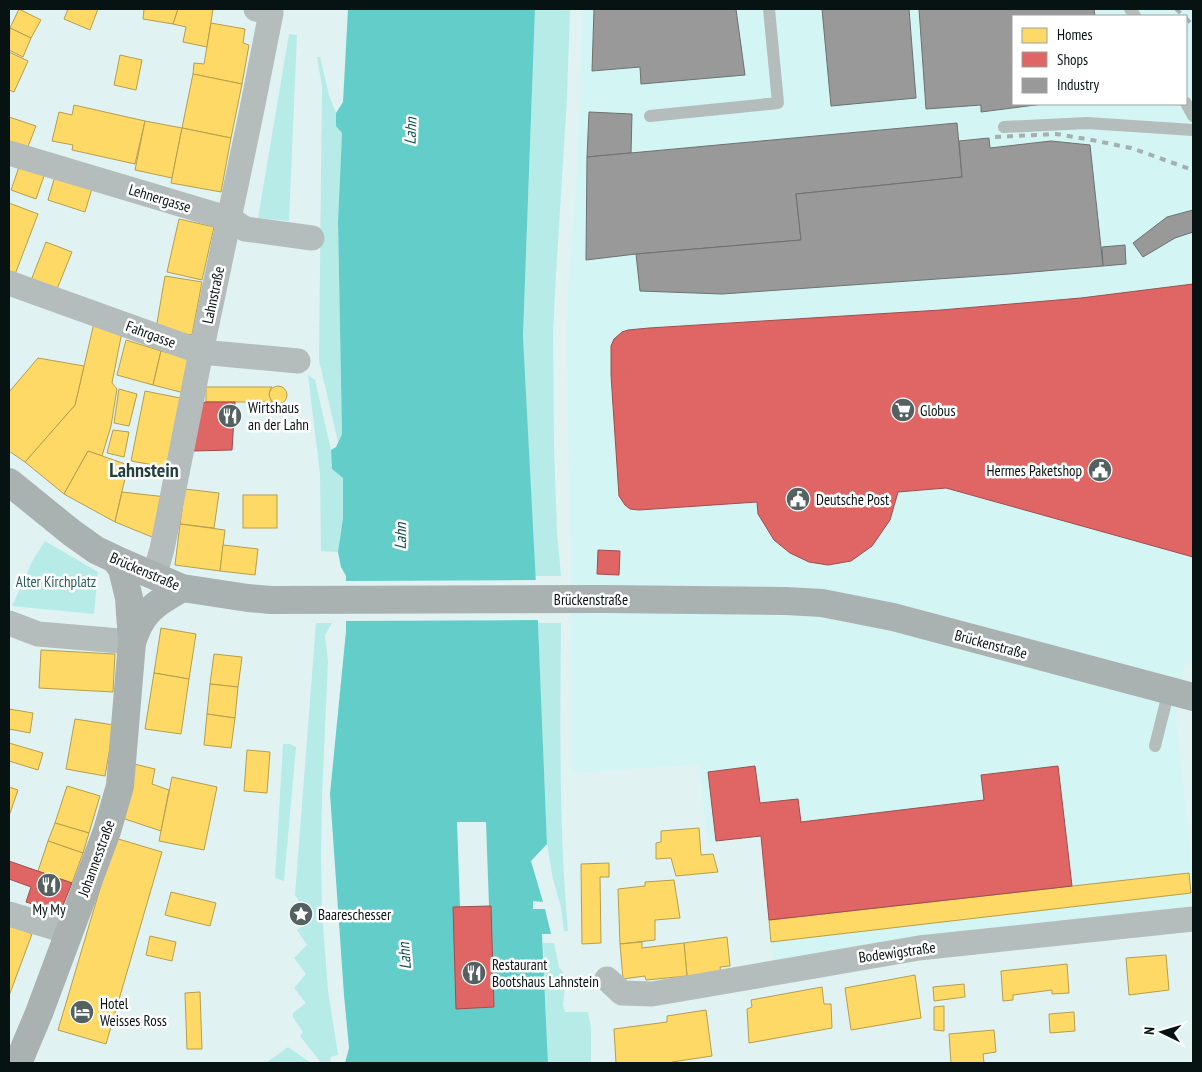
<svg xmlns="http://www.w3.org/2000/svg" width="1202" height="1072" font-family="'PT Sans Narrow',sans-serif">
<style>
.built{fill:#d3f5f3;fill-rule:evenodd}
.green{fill:#b6ebe8}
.water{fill:#63cec9}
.pier{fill:#e0f3f2}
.homes{fill:#ffd966;stroke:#b59e4d}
.shops{fill:#e06666;stroke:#9f4d4d}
.industry{fill:#999;stroke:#6d7170}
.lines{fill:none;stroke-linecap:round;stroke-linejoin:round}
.lane{stroke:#b5bcbc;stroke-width:12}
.street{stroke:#b5bcbc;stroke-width:25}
.secondary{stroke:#aab1b1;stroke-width:28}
.rail{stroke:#a5afaf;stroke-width:4;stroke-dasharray:6 6;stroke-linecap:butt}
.labels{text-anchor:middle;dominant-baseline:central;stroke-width:5;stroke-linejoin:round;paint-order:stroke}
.street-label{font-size:15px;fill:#071312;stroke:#fff}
.poi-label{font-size:15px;fill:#071312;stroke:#fff;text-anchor:start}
.park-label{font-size:15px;fill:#275f5c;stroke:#fff}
.water-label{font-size:16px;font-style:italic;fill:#124d4a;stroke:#fff}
.district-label{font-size:20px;font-weight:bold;fill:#22403e;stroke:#fff}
</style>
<rect width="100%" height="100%" fill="#e0f3f2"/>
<!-- built -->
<path class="built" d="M583,9H1193V666L1184,664L1176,718L1193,877V908L774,962L769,920L761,836L708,843L699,764L572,773L571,556L569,495L567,337L568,291L577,172ZM1013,16H1186V104H1013Z"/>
<!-- green -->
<g class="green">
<path d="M535,9H570L567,97L556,274L553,333L554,446L557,532L561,576H535L523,336Z"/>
<path d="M289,34L297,35L289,221L258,218Z"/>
<path d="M317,57H320L329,95L336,113V126L342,133L338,222L342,434L338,442L319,360L322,86Z"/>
<path d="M308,375L315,380L331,450L332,469L343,478V518L338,552L321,551L320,474Z"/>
<path d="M45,541L98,572L94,614L12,606L33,560Z"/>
<path d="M316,623H332L325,635L328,661L322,796L321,856L322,912L328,991L338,1055L330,1057L331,1063H320L319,1060L300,1036L303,1032L293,1017V1013L306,1003L294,988L306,974L294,958L307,945L297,930L310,918L295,895Z"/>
<path d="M538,623H561C560,726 559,829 568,931H564L561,907L553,879L547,844Z"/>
<path d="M283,744H290L296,747L284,881L275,878Z"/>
<path d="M543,943H554L559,967L566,976L563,1005L565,1012H588L591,1027V1063H548Z"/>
<path d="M288,1047L311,1063H266Z"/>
</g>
<!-- water -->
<path class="water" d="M348,9H535L523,336L538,623L547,844L531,861L543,902L533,901V909H545L551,934H542L548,1063H345L349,1048L344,995L330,794L346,631V576L341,567L338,552L343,518V478L332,469L331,450L336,447L342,434L338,222L342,133L336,126V113L343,102Z"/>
<!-- pier -->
<g class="pier">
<path d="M538,580L540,620L343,621V581Z"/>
<path d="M457,822H486L489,906L460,907Z"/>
</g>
<!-- homes -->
<g class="homes">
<path d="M19,9L41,20L31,38L10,28Z"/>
<path d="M68,9H98L90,30L64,19Z"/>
<path d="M144,9H178L173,24L143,19Z"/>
<path d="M178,9H213L207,47L183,42L186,27L173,24Z"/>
<path d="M211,23L245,29L243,43L249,45L242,84L193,74L194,63L204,64Z"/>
<path d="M10,28L31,38L23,57L9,50Z"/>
<path d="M9,52L28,61L14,92L9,90Z"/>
<path d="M120,55L142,60L136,90L114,85Z"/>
<path d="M193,74L242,84L231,138L182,128Z"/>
<path d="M74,105L145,121L135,164L72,150L73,145L52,141L59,112L72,115Z"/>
<path d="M9,117L36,126L24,157L9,151Z"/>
<path d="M145,121L182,128L172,178L135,170Z"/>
<path d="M182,128L231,138L221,192L171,183Z"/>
<path d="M21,161L46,170L36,199L11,190Z"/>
<path d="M56,173L93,185L85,212L48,200Z"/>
<path d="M9,203L38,214L14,277L9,275Z"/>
<path d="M179,219L214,227L202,280L167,272Z"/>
<path d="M46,242L72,252L55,294L30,283Z"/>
<path d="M165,276L202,282L192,335L156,329Z"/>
<path d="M94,323L122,332L112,383L117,389L111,426L102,456L88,451L64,494L25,462L75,405Z"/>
<path d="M126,340L161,351L153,385L117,375Z"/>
<path d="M161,351L195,360L188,394L153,385Z"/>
<path d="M38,358L84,366L75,405L25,462L9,451V392Z"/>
<circle cx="278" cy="395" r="9"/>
<path d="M206,387H272L270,390L269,395L272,402H206Z"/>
<path d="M119,389L137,394L129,426L114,423Z"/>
<path d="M145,391L185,399L171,468L131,461Z"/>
<path d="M113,430L129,432L124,457L107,453Z"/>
<path d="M88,451L128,465L115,522L64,494Z"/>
<path d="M185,489L219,493L214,528L180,524Z"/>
<path d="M122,492L166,497L157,539L115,522Z"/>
<rect x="243" y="495" width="34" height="33"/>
<path d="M180,524L225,530L220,571L175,565Z"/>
<path d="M223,545L258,549L255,575L220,571Z"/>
<path d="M161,628L196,634L189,679L154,673Z"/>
<path d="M41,650L115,654L113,692L39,688Z"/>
<path d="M214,654L242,657L238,687L210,684Z"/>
<path d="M154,673L189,679L181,734L145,729Z"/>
<path d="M210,684L238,687L235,718L207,714Z"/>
<path d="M9,709L33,713L30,733L9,729Z"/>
<path d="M207,714L235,718L231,748L204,745Z"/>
<path d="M75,719L114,725L105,776L66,769Z"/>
<path d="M9,743L43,753L38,770L9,761Z"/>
<path d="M247,750L270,752L267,793L244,791Z"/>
<path d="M134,764L155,769L152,784L169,790L161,831L122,818Z"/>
<path d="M172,777L217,787L204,850L159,841Z"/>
<path d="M67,786L100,796L89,833L55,823Z"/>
<path d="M9,787L18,790L9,816Z"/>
<path d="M55,823L89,833L83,853L48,841Z"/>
<path d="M699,828L701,855L713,854L718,872L676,876L671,858L656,859V843L661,842V831Z"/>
<path d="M115,838L162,852L106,1044L58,1030Z"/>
<path d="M48,841L83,853L72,883L38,871Z"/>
<path d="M609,863V877H600L601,943L582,944L581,864Z"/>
<path d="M1189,873L1191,893L771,942L769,920Z"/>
<path d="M674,880L680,918L655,920V940L620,944L618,889L645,886V882Z"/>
<path d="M171,892L216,903L210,926L165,915Z"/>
<path d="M9,925L32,934L9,996Z"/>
<path d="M150,936L176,942L172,961L146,955Z"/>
<path d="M727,937L730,966L720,967L721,973L687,976L684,943Z"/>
<path d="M642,942V948L684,943L687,976L646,980L645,976L623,979L620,944Z"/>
<path d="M1166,955L1169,990L1129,995L1126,958Z"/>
<path d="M1067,964L1069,993L1052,994V990L1013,995V1000L1003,1001L1001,971Z"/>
<path d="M915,975L921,1018L851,1030L845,988Z"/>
<path d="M964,984L965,997L934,1001L933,987Z"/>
<path d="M822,987L824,1004H831L832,1028L749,1043L747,1009L752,1007L751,1000Z"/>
<path d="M200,992L202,1049H187L185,993Z"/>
<path d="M944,1006V1031L934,1030V1007Z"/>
<path d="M706,1010L712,1056L672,1062V1063H616L614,1029L667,1022V1016Z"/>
<path d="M1074,1012L1075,1031L1050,1033L1049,1014Z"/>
<path d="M994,1030L996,1052L983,1054L984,1063H951L949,1034Z"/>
</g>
<!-- shops -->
<g class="shops">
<path d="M1193,284V557L946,488L898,492L890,520L872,546L851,561L828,565L809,562L790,553L774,540L758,514L757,502L639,510L630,509L625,505L619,496L611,375V346L614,339L622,332L628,330L649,328L941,310L1081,298Z"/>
<path d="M206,402H235L232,450L193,451L200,403Z"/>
<path d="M598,550L620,551L619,575L597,574Z"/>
<path d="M755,766L760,803L798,799L801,822L984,800L981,775L1058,766L1072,886L769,920L761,836L716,841L708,772Z"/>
<path d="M9,861L72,883L60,913L26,902L31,887L9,879Z"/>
<path d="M491,906L494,1007L456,1009L453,907Z"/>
</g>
<!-- industry -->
<g class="industry">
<path d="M594,9H736L745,75L641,84L640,67L592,71Z"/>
<path d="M822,9H909L916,98L831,106Z"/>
<path d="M919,9H1094L1095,16H1013V104H1043L981,112V105L926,109Z"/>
<path d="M589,112L632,114L631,153L587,157Z"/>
<path d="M957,123L962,177L796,194L801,240L636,254L586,260L587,157Z"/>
<path d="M989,138L990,148L1051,141L1090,145L1103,266L1009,274L722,294L640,291L636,254L801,240L796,194L962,177L959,141Z"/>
<path d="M1193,210V232L1175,238L1143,257L1133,243L1167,217Z"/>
<path d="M1125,245L1126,264L1103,266L1102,247Z"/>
</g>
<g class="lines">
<!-- lane -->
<g class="lane">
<path d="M1130,9L1135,16"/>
<path d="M1186,103L1193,116"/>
<path d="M650,116L778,103L769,9"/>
<path d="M1004,127L1087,123L1193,130"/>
<path d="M1155,746L1169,690"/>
</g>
<!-- street -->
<g class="street">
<path d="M9,153L230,219L245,229L312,238"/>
<path d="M9,283L201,352L298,361"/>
<path d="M149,573L158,563L162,549L201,352L251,114L271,13L256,9"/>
<path d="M9,623L38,634L132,642"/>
<path d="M9,914L69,932"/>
<path d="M607,979L622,993L652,994L919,948L1193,919"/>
</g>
<!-- secondary -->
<g class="secondary">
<path d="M9,482L72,533L96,550L115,559L182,588L248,598L271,600L603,599L786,601L822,603L893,617L1193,697"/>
<path d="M132,642C135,635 137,627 142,620C151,605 168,597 182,588"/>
<path d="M18,1063L39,1013L107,831L120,786L132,642L129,598L122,569L115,559"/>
</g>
<!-- rail -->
<g class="rail">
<path d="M1176,9L1184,16"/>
<path d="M1186,18L1193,26"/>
<path d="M995,137L1056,134L1092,140L1131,148L1193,170"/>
</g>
</g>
<!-- icons -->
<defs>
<g id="supermarket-disc" transform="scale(1.25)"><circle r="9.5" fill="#536160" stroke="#fff"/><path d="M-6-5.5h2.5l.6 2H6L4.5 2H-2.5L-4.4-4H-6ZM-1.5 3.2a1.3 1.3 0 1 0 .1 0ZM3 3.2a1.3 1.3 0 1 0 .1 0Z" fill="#fff"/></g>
<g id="restaurant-disc" transform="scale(1.25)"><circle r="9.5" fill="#536160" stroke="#fff"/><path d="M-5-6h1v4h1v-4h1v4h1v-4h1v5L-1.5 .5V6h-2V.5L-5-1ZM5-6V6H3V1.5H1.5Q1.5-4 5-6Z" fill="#fff"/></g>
<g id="civic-disc" transform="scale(1.25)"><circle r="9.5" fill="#536160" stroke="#fff"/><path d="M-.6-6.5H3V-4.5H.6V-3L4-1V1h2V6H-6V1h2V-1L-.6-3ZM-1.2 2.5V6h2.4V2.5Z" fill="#fff"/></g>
<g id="sight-disc" transform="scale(1.25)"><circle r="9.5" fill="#536160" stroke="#fff"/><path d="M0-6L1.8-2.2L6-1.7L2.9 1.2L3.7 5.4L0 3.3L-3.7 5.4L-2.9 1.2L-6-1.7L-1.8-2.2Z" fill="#fff"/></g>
<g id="hotel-disc" transform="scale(1.25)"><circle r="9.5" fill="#536160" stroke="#fff"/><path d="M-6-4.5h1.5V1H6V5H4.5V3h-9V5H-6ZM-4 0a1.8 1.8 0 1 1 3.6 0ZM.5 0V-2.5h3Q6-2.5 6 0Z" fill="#fff"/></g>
</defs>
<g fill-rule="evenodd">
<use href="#supermarket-disc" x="903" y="410"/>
<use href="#restaurant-disc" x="230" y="416"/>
<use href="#civic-disc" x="1100" y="470"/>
<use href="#civic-disc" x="798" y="499"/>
<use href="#restaurant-disc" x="49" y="885"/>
<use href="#sight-disc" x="301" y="914"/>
<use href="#restaurant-disc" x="474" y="973"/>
<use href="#hotel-disc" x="82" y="1012"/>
</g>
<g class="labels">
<!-- street labels -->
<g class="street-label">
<text transform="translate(160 198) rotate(17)">Lehnergasse</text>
<text transform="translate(213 295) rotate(-78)">Lahnstraße</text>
<text transform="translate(151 334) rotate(20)">Fahrgasse</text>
<text transform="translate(145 571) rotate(23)">Brückenstraße</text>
<text x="591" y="599">Brückenstraße</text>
<text transform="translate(991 644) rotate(15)">Brückenstraße</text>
<text transform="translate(96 858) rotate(-70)">Johannesstraße</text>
<text transform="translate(897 952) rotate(-8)">Bodewigstraße</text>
</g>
<!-- poi labels -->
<g class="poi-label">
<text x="248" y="407">Wirtshaus<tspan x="248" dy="17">an der Lahn</tspan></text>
<text x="920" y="410">Globus</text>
<text x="1082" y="470" text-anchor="end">Hermes Paketshop</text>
<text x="816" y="499">Deutsche Post</text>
<text x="49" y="909" text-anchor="middle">My My</text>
<text x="318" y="914">Baareschesser</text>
<text x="492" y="964">Restaurant<tspan x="492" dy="17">Bootshaus Lahnstein</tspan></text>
<text x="100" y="1003">Hotel<tspan x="100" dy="17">Weisses Ross</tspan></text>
</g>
<!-- park labels -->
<g class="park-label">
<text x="56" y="581">Alter Kirchplatz</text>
</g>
<!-- water labels -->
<g class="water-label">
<text transform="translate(410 131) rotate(-88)">Lahn</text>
<text transform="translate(400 536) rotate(-89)">Lahn</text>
<text transform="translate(404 956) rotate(-94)">Lahn</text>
</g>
<!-- district labels -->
<g class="district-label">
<text x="144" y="470">Lahnstein</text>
</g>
</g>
<!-- border -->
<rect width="1202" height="1072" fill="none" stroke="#071312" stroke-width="20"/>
<!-- legend -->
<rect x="1012" y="15" width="175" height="90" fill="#ffffff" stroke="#9ca1a0"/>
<rect x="1022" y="28" width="25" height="15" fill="#ffd966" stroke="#9ca1a0"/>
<text x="1057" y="40" font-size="15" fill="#071312">Homes</text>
<rect x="1022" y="52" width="25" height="15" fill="#e06666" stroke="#9ca1a0"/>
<text x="1057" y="65" font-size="15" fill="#071312">Shops</text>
<rect x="1022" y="78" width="25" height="15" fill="#999999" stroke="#9ca1a0"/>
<text x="1057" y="90" font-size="15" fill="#071312">Industry</text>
<!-- north arrow -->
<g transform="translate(1162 1032) rotate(275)" stroke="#ffffff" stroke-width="4" paint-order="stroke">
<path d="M0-4L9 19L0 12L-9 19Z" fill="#071312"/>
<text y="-8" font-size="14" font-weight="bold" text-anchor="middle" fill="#071312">N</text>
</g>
</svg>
